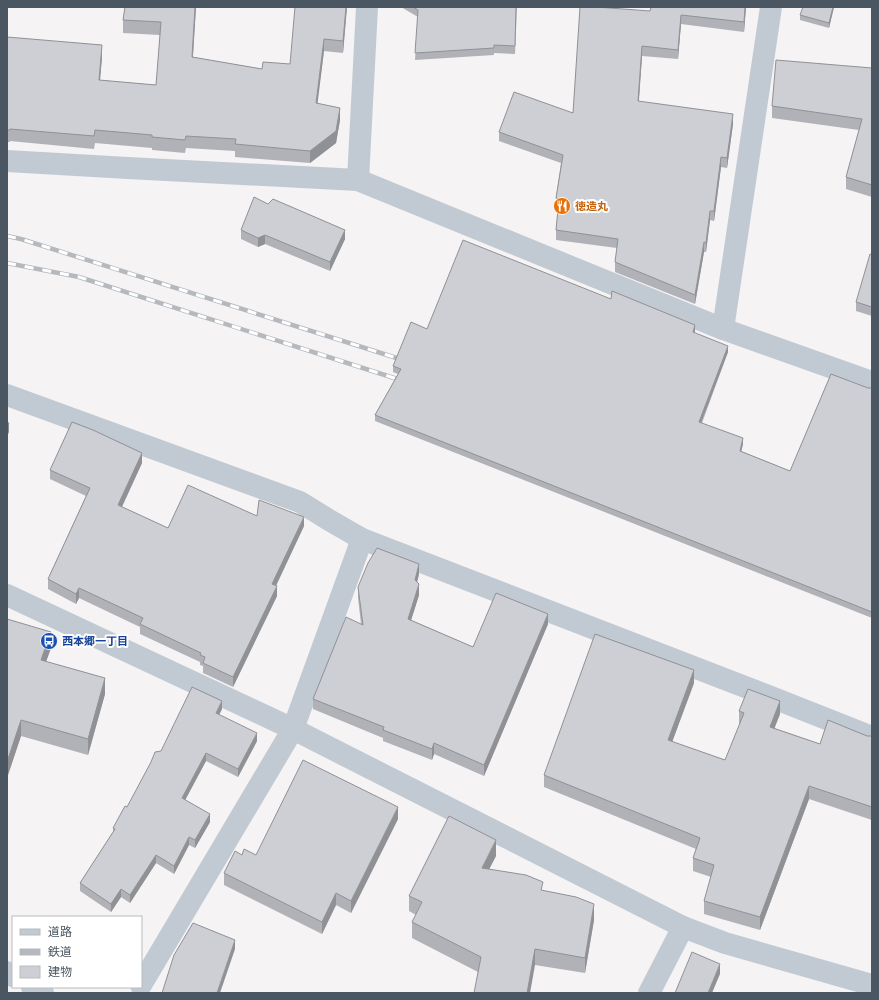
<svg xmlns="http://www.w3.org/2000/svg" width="879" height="1000" font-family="'DM Sans','Noto Sans JP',sans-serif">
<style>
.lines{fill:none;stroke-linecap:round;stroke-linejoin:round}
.minor{stroke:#c1cad2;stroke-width:22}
.tertiary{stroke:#c1cad2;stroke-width:22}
.rail-casing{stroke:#b5b8bd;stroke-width:4.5}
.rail{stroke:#fff;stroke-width:3;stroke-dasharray:9;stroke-linecap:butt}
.wall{fill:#b0b2b7}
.shaded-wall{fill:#909195}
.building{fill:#cdcfd5;stroke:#909195}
.labels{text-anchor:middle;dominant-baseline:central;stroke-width:4;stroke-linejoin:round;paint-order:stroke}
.food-label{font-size:11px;font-weight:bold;fill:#c56008;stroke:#fff;text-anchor:start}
.transit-label{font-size:11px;font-weight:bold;fill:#164399;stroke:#fff;text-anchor:start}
</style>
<rect width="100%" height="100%" fill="#f5f3f3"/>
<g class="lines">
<!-- minor -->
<g class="minor">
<path d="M7,161L128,168L358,180L723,329L872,382"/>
<path d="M358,180L367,7"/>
<path d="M723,329L771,7"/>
<path d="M7,395L300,502L329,520L362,539L766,695L872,737"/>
<path d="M7,972L13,976"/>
<path d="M141,985L293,729L362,539"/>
<path d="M32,987L43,993"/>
<path d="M649,993L683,927"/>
</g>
<!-- tertiary -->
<path class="tertiary" d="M7,595L293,729L683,927L725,943L872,985"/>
<!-- rail casing -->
<g class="rail-casing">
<g id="rail">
<path d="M7,236L21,239L406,361"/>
<path d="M7,263L79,277L394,378L406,383"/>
</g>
</g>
<!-- rail -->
<use href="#rail" class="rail"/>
</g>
<!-- wall -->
<g class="wall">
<path d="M125,7H196L193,57L262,69L290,64L347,7L343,53L324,51L317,103L340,120L336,143L310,163L235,157V151L186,148L185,153L152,150V148L95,143L94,149L10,141V142H7V37L102,57L100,80L156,85L160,35L123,33V20Z"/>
<path d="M401,7H517L515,54L494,53V55L415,60L418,17Z"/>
<path d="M746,7L744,32L681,24L678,59L642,56L639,101L733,124L727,168L721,167L714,221L710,220L706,252H704L695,304L615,272V262L617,248L556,240V230L558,208H556V198L561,163L499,141V132L573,113L650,11Z"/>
<path d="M834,7L829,28L800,20V15Z"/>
<path d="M872,68V197L846,189V177L859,130L772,118V106Z"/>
<path d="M241,230L345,239L330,271L265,244L258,247L241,239Z"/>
<path d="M872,255V316L856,311V302Z"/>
<path d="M611,299L695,331V333L728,352L702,423L743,444L741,451L790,471L868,388H872V618L375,421V415L398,374L393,372V366L427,329Z"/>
<path d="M142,463L122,507L168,528L257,516L304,526L276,586L277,596L233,687L203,673V666L200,665V662L140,634V627L79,598L76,604L48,589V579L86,496L50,479V470Z"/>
<path d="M419,574L417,582L419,595L411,620L473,647L548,624L484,776L434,754L432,760L383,741V738L313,709V699L361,624L358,598V587Z"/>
<path d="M7,619L51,648L46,661L105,694L88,755L21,736L7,778Z"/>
<path d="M694,683L672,742L725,760L740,724H739V711L780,714L774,728L820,744L867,736L872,737V820L809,799L760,930L704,914V901L711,877L693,871V858L696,849L544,787V775Z"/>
<path d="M222,709L219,715L257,741L238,777L206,761L185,800L210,822L195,848L189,845L174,874L156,863L130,903L121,897L111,912L80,891V883L113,832V828L127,807L161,751Z"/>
<path d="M398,819L351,913L336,905L322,934L224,885V873L242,855H256Z"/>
<path d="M496,856L489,869L543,891L594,920L585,973L535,965L478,972L412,938V922L416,915L409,911V896Z"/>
</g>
<!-- shaded-wall -->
<g class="shaded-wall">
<path d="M195,7H196L192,69V57Z"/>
<path d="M346,7H347L343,53V41Z"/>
<path d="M745,7H746L744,32V22Z"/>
<path d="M833,7H834L829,28V23Z"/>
<path d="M681,15V24L678,59V50Z"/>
<path d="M324,39V51L316,116V103Z"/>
<path d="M102,45V57L99,92V80Z"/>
<path d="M642,46V56L638,111V101Z"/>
<path d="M340,108V120L336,143L310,163V151Z"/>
<path d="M733,114V124L727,168V158Z"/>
<path d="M721,157V167L714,221V211Z"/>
<path d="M710,211V220L706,252V243Z"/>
<path d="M345,230V239L330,271V262Z"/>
<path d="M265,235V244L258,247V238Z"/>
<path d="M704,242V252L695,304V295Z"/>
<path d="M695,325V331L693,338V332Z"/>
<path d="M728,346V352L699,428V422Z"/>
<path d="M9,423V432L7,437V428Z"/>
<path d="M743,438V444L740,457V451Z"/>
<path d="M142,453V463L118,515V505Z"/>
<path d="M304,517V526L272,594V584Z"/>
<path d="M419,564V574L415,591V580Z"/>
<path d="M419,584V595L408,630V619Z"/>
<path d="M277,586V596L233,687V677Z"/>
<path d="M79,588V598L76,604V594Z"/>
<path d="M548,614V624L484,776V765Z"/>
<path d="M51,632V648L41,676V660Z"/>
<path d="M694,670V683L668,753V740Z"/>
<path d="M105,678V694L88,755V739Z"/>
<path d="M222,701V709L216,721V713Z"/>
<path d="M780,701V714L770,740V727Z"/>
<path d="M21,720V736L7,778V762Z"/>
<path d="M257,733V741L238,777V769Z"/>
<path d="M434,743V754L432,760V749Z"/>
<path d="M206,753V761L182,806V798Z"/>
<path d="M809,786V799L760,930V917Z"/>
<path d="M398,807V819L351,913V901Z"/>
<path d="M210,814V822L195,848V840Z"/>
<path d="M189,837V845L174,874V866Z"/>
<path d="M496,840V856L482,883V868Z"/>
<path d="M156,855V863L130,903V895Z"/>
<path d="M121,889V897L111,912V904Z"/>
<path d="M336,893V905L322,934V922Z"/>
<path d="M594,904V920L585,973V958Z"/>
<path d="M235,940V949L220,993H217Z"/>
<path d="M535,949V965L530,993H527Z"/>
<path d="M720,964V974L712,993H708Z"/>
</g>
<!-- building -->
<g class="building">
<path d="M125,7H195L192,57L262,69L263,62L290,64L295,7H346L343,41L324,39L316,103L340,108L336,131L310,151L235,144L236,139L186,136L185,140L152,137V135L95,130L94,136L10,129V130H7V37L102,45L99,80L156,85L161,22L123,20Z"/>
<path d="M413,7H516L515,46L494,45V48L415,53L418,10Z"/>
<path d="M580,7H596L650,11L651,7H745L744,22L681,15L678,50L642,46L638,101L733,114L727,158L721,157L714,211H710L706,243L704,242L695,295L615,262L618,239L556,230L559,199L556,198L563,155L499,132L514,92L573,113Z"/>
<path d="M803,7H833L829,23L800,15Z"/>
<path d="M776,60L872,68V185L846,177L862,119L772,106Z"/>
<path d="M254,197L268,204L273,199L345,230L330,262L265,235L258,238L241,230Z"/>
<path d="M463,240L611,299L612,291L695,325L693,332L728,346L699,422L743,438L740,451L790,471L831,374L868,388H872V612L375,415L401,369L393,366L411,322L427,329Z"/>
<path d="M870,254L872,255V307L856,302Z"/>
<path d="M7,422L9,423L7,428Z"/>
<path d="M72,422L93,430L142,453L118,505L168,528L188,485L257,516L259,500L304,517L272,584L277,586L233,677L203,663L205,657L200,655L201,653L140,624L143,618L79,588L76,594L48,579L90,488L50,470Z"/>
<path d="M377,548L419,564L415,580L419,584L408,619L473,647L496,593L548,614L484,765L434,743L432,749L383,730L384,727L313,699L346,617L363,625L358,587L368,563Z"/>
<path d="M7,619L51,632L41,660L105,678L88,739L21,720L7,762Z"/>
<path d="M595,634L694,670L668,740L725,760L744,713L739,711L748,689L780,701L770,727L820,744L828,720L867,736H871L872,737V807L809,786L760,917L704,901L714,865L693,858L700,838L544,775Z"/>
<path d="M192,687L222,701L216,713L257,733L238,769L206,753L182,798L210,814L195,840L189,837L174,866L156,855L130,895L121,889L111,904L80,883L115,829L113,828L125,806L127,807L151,762L155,752L161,751Z"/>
<path d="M303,760L398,807L351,901L336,893L322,922L224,873L235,851L242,855L244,849L256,855Z"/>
<path d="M449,816L496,840L482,868L526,875L543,882L541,890L576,897L594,904L585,958L535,949L527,993H474L481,957L412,922L422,902L409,896Z"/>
<path d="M193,923L235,940L217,993H162L174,955Z"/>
<path d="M692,952L720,964L708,993H675Z"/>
</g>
<!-- icons -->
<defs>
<g id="restaurant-disc" transform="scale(0.9)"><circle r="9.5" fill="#e8710a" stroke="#fff"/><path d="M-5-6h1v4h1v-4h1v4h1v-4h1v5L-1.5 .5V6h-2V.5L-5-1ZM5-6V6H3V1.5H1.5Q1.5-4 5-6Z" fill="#fff"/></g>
<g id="bus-disc" transform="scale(0.9)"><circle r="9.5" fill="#1a4fb4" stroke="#fff"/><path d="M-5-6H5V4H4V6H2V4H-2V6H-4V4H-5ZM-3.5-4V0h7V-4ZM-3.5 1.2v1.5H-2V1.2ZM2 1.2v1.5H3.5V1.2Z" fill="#fff"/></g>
</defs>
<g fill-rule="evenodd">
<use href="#restaurant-disc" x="562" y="206"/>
<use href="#bus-disc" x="49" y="641"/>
</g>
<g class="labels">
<!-- food labels -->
<g class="food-label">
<text x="575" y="206">徳造丸</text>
</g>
<!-- transit labels -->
<g class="transit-label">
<text x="62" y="641">西本郷一丁目</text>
</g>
</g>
<!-- border -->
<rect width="879" height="1000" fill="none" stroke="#4a5661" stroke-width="16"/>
<!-- legend -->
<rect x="12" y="916" width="130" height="72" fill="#ffffff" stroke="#b7bbc0"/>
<rect x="20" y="929" width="20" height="6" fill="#c1cad2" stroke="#b7bbc0"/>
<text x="48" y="936" font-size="12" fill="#4a5661">道路</text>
<rect x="20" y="949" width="20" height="6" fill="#b5b8bd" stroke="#b7bbc0"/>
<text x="48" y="956" font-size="12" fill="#4a5661">鉄道</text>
<rect x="20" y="966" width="20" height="12" fill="#cdcfd5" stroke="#b7bbc0"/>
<text x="48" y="976" font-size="12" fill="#4a5661">建物</text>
</svg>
